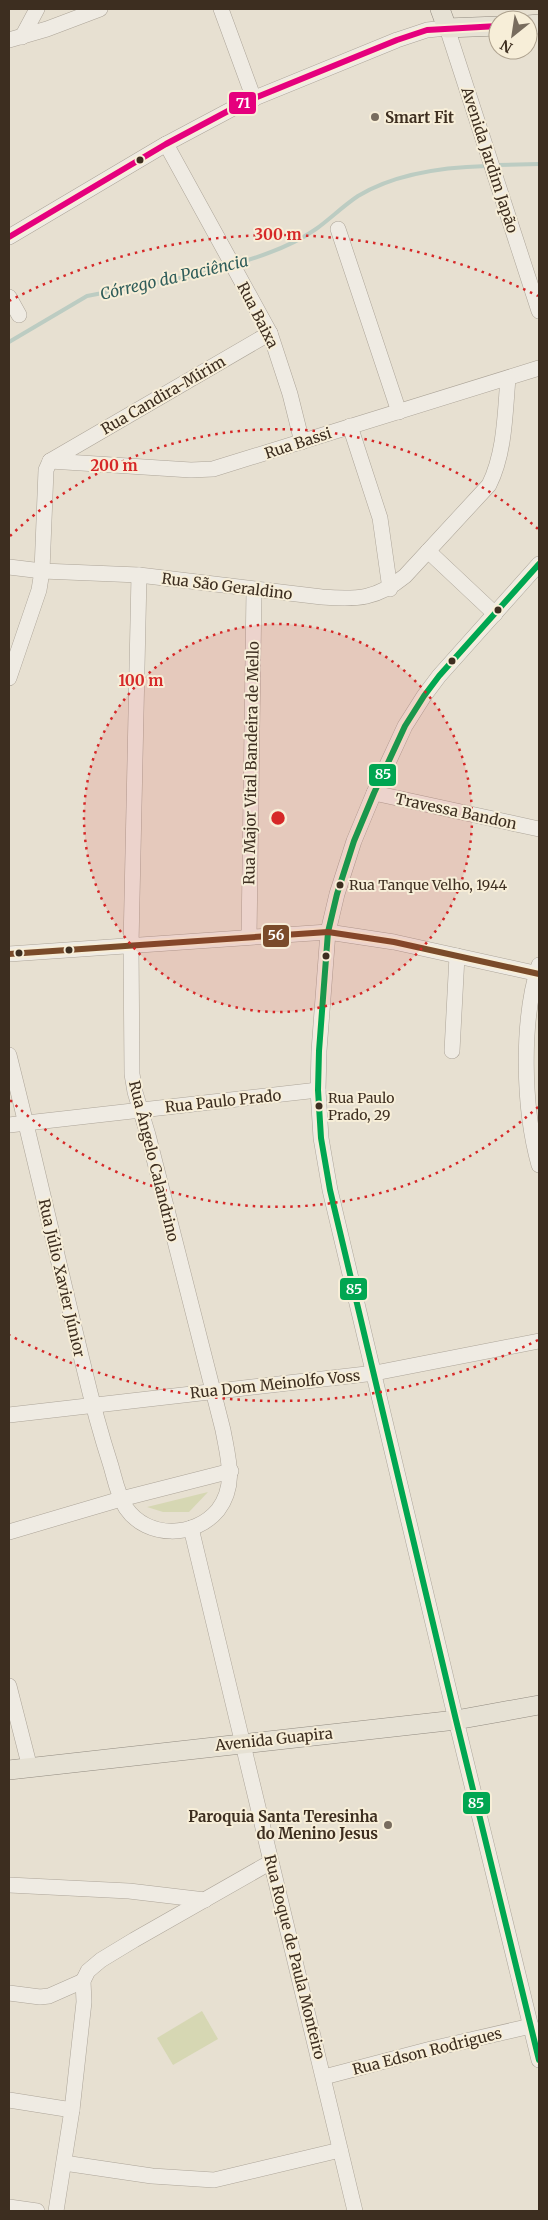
<svg xmlns="http://www.w3.org/2000/svg" width="548" height="2220" font-family="Merriweather,serif">
<style>
.green{fill:#d6d7b3}
.lines{fill:none;stroke-linecap:round;stroke-linejoin:round}
.stream{stroke:#bcccc2;stroke-width:4}
.minor-casing{stroke:#ada599;stroke-width:16}
.major-casing{stroke:#928b80;stroke-width:20}
.minor{stroke:#efebe3;stroke-width:15}
.major{stroke:#e6e1d4;stroke-width:19}
.bus-1-casing{stroke:#f7eed8;stroke-width:10}
.bus-2-casing{stroke:#f7eed8;stroke-width:10}
.bus-3-casing{stroke:#f7eed8;stroke-width:10}
.bus-1{stroke:#00a651;stroke-width:6}
.bus-2{stroke:#7a4b2a;stroke-width:6}
.bus-3{stroke:#e5007d;stroke-width:6}
.ring{fill:none;stroke:#d62828;stroke-width:2.5;stroke-dasharray:2.5 5}
.poi-dot{fill:#786c5e;stroke:#f7eed8;stroke-width:2}
.bus-dot{fill:#3d2e20;stroke:#f7eed8;stroke-width:2}
.labels{text-anchor:middle;dominant-baseline:central;stroke-width:4;stroke-linejoin:round;paint-order:stroke}
.bus-label{font-size:14px;fill:#3d2e20;stroke:#f7eed8;text-anchor:start}
.poi-label{font-size:15px;font-weight:bold;fill:#3d2e20;stroke:#f7eed8;text-anchor:start}
.street-label{font-size:15px;fill:#3d2e20;stroke:#f7eed8}
.water-label{font-size:16px;font-style:italic;fill:#2f5d5a;stroke:#f7eed8}
.centre{fill:#d62828;stroke:#f7eed8;stroke-width:2.5}
.ring-label{font-size:15px;text-anchor:middle;font-weight:bold;fill:#d62828;stroke:#f7eed8;stroke-width:4;stroke-linejoin:round;paint-order:stroke}
.line-badge{stroke:#f7eed8;stroke-width:2}
.badge-label{font-size:14px;text-anchor:middle;font-weight:bold;fill:#fff}
</style>
<rect width="100%" height="100%" fill="#e7e0d1"/>
<!-- green -->
<g class="green">
<path d="M208,1492L189,1512H163L147,1507Z"/>
<path d="M202,2011L218,2039L173,2065L157,2038Z"/>
</g>
<g class="lines">
<!-- stream -->
<g class="stream">
<path d="M497,165L539,164"/>
<path d="M235,264C263,256 292,246 316,229C330,219 343,206 358,196C396,173 444,167 487,166"/>
<path d="M9,342L87,296L196,275L229,266"/>
</g>
<!-- minor casing -->
<g class="minor-casing">
<g id="minor">
<path d="M221,9L254,99"/>
<path d="M22,37L37,9"/>
<path d="M9,40L47,29L100,9"/>
<path d="M166,144L270,333L290,394L302,442"/>
<path d="M338,229L399,412"/>
<path d="M9,237L166,144L245,102L397,40L427,30L447,28L539,311"/>
<path d="M9,297L19,315"/>
<path d="M350,426L380,518L390,589"/>
<path d="M50,461L191,470L213,469L539,368"/>
<path d="M428,551L495,614"/>
<path d="M539,564L439,676L424,696L405,726L374,793L354,841L337,894L328,932L319,1051L318,1090L321,1138L330,1190L456,1720L539,2060"/>
<path d="M9,567L42,571L139,575L322,597C357,600 377,599 405,576L489,485C505,453 505,413 508,378"/>
<path d="M9,678L39,590L42,571L46,470L50,461L270,333"/>
<path d="M374,793L539,829"/>
<path d="M249,937L254,590"/>
<path d="M9,954L328,932L394,942L539,974"/>
<path d="M539,965C521,1021 523,1108 539,1165"/>
<path d="M452,1051L457,956"/>
<path d="M9,1055C35,1158 58,1261 83,1364C91,1398 100,1432 111,1466C115,1480 118,1496 126,1508C147,1539 195,1538 218,1510C237,1485 228,1458 223,1430L148,1135L135,1092L132,1074L131,945L139,575"/>
<path d="M9,1125L318,1090"/>
<path d="M9,1415L375,1373L539,1341"/>
<path d="M191,1528L355,2211"/>
<path d="M9,1532L121,1499L231,1471"/>
<path d="M9,1686L30,1768"/>
<path d="M9,1885L129,1891L205,1900"/>
<path d="M9,1993L40,1997L49,1996L83,1981"/>
<path d="M324,2077L431,2049L531,2026"/>
<path d="M9,2100L72,2110"/>
<path d="M64,2163L152,2176L214,2180L340,2150"/>
<path d="M9,2207L37,2211"/>
<path d="M56,2211L72,2110L84,2002L83,1981L88,1971L101,1960L134,1940L271,1862"/>
</g>
</g>
<!-- major casing -->
<g class="major-casing">
<g id="major">
<path d="M440,9L447,28L498,26"/>
<path d="M528,25L539,24"/>
<path d="M9,1770L456,1720L539,1705"/>
</g>
</g>
<!-- minor -->
<use href="#minor" class="minor"/>
<!-- major -->
<use href="#major" class="major"/>
<!-- bus-1 casing -->
<g class="bus-1-casing">
<path id="bus-1" d="M539,564L439,676L424,696L405,726L374,793L354,841L337,894L328,932L319,1051L318,1090L321,1138L330,1190L456,1720L539,2060"/>
</g>
<!-- bus-2 casing -->
<g class="bus-2-casing">
<path id="bus-2" d="M9,954L328,932L394,942L539,974"/>
</g>
<!-- bus-3 casing -->
<g class="bus-3-casing">
<path id="bus-3" d="M9,237L166,144L245,102L397,40L427,30L498,26"/>
</g>
<!-- bus-1 -->
<use href="#bus-1" class="bus-1"/>
<!-- bus-2 -->
<use href="#bus-2" class="bus-2"/>
<!-- bus-3 -->
<use href="#bus-3" class="bus-3"/>
</g>
<!-- distance rings -->
<circle cx="278" cy="818" r="194" fill="#d62828" fill-opacity=".12"/>
<g class="ring">
<circle cx="278" cy="818" r="194"/>
<path d="M538 1107A389 389 0 0 1 10 1100M10 536A389 389 0 0 1 538 529"/>
<path d="M538 1340A583 583 0 0 1 9 1335M9 301A583 583 0 0 1 538 296"/>
</g>
<!-- markers -->
<g class="poi-dot">
<circle cx="375" cy="117" r="5"/>
<circle cx="388" cy="1825" r="5"/>
</g>
<g class="bus-dot">
<circle cx="140" cy="160" r="4.5"/>
<circle cx="498" cy="610" r="4.5"/>
<circle cx="452" cy="661" r="4.5"/>
<circle cx="340" cy="885" r="4.5"/>
<circle cx="69" cy="950" r="4.5"/>
<circle cx="19" cy="953" r="4.5"/>
<circle cx="326" cy="956" r="4.5"/>
<circle cx="319" cy="1106" r="4.5"/>
</g>
<g class="labels">
<!-- bus labels -->
<g class="bus-label">
<text x="349" y="885">Rua Tanque Velho, 1944</text>
<text x="328" y="1098">Rua Paulo<tspan x="328" dy="17">Prado, 29</tspan></text>
</g>
<!-- poi labels -->
<g class="poi-label">
<text x="385" y="117">Smart Fit</text>
<text x="378" y="1816" text-anchor="end">Paroquia Santa Teresinha<tspan x="378" dy="17">do Menino Jesus</tspan></text>
</g>
<!-- street labels -->
<g class="street-label">
<text transform="translate(490 160) rotate(72)">Avenida Jardim Japão</text>
<text transform="translate(258 315) rotate(63)">Rua Baixa</text>
<text transform="translate(163 395) rotate(-30)">Rua Candira-Mirim</text>
<text transform="translate(298 443) rotate(-18)">Rua Bassi</text>
<text transform="translate(227 586) rotate(7)">Rua São Geraldino</text>
<text transform="translate(251 763) rotate(-89)">Rua Major Vital Bandeira de Mello</text>
<text transform="translate(456 811) rotate(12)">Travessa Bandon</text>
<text transform="translate(223 1101) rotate(-6)">Rua Paulo Prado</text>
<text transform="translate(154 1161) rotate(76)">Rua Ângelo Calandrino</text>
<text transform="translate(62 1278) rotate(77)">Rua Júlio Xavier Júnior</text>
<text transform="translate(275 1384) rotate(-6)">Rua Dom Meinolfo Voss</text>
<text transform="translate(274 1739) rotate(-6)">Avenida Guapira</text>
<text transform="translate(295 1957) rotate(76)">Rua Roque de Paula Monteiro</text>
<text transform="translate(427 2051) rotate(-14)">Rua Edson Rodrigues</text>
</g>
<!-- water labels -->
<g class="water-label">
<text transform="translate(174 277) rotate(-13)">Córrego da Paciência</text>
</g>
</g>
<circle cx="278" cy="818" r="8" class="centre"/>
<g class="ring-label">
<text x="278" y="240">300 m</text>
<text x="114" y="471">200 m</text>
<text x="141" y="686">100 m</text>
</g>
<g class="line-badge">
<rect x="228" y="91" width="29" height="24" rx="5" fill="#e5007d"/>
<rect x="368" y="763" width="29" height="24" rx="5" fill="#00a651"/>
<rect x="262" y="924" width="28" height="24" rx="5" fill="#7a4b2a"/>
<rect x="339" y="1277" width="29" height="24" rx="5" fill="#00a651"/>
<rect x="462" y="1791" width="29" height="24" rx="5" fill="#00a651"/>
</g>
<g class="badge-label">
<text x="243" y="108">71</text>
<text x="383" y="779">85</text>
<text x="276" y="940">56</text>
<text x="354" y="1294">85</text>
<text x="476" y="1808">85</text>
</g>
<!-- border -->
<rect width="548" height="2220" fill="none" stroke="#3d2e20" stroke-width="20"/>
<!-- north arrow -->
<g transform="translate(513 35) rotate(210)"><circle r="24" fill="#f7eed8" stroke="#ada18e"/>
<path d="M0-4L9 19L0 12L-9 19Z" fill="#786c5e"/>
<text y="-8" font-size="14" font-weight="bold" text-anchor="middle" fill="#3d2e20">N</text>
</g>
</svg>
